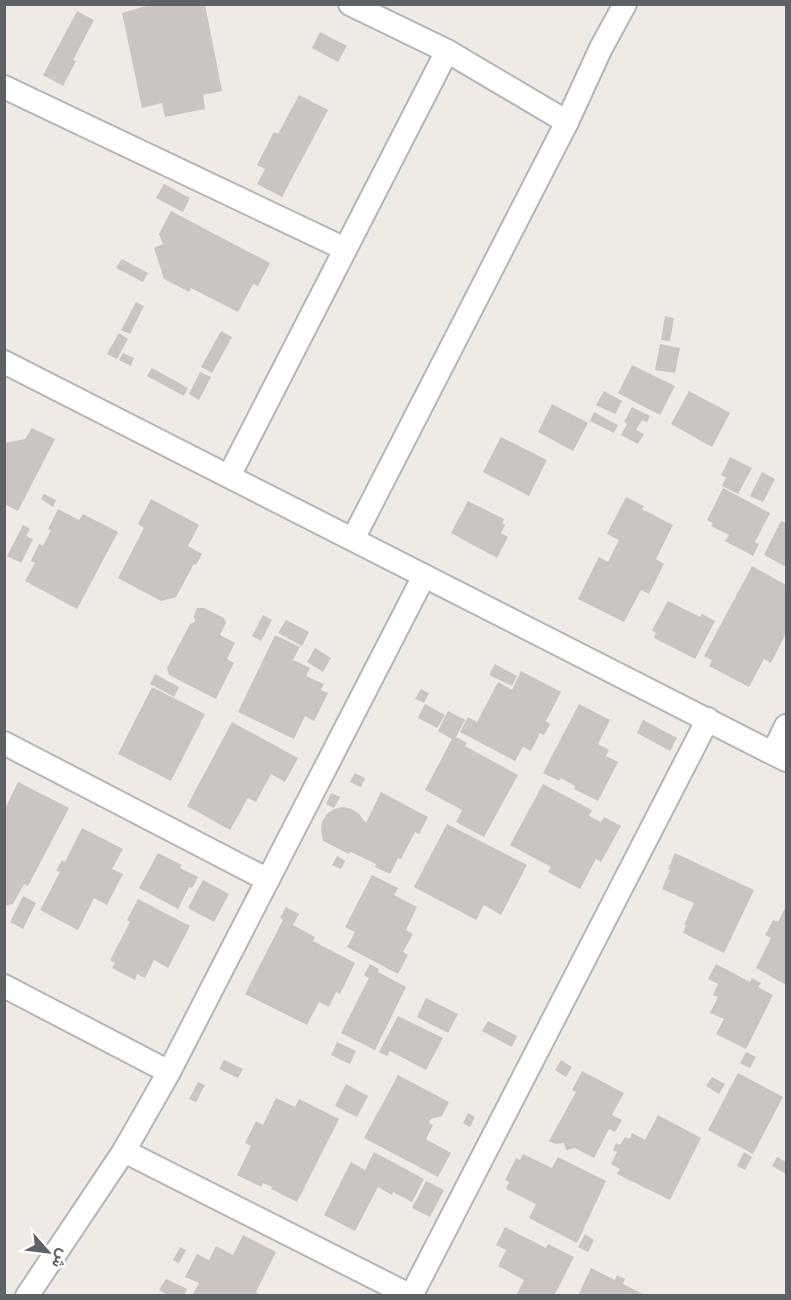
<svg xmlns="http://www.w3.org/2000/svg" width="791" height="1300" font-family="Raleway,Vazirmatn,sans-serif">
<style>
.building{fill:#cac5c0}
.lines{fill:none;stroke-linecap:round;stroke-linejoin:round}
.minor-casing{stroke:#b2b6b9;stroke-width:26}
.minor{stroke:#fff;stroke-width:22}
</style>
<rect width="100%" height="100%" fill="#efeae4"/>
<!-- building -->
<g class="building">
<path d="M153,4H205L222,91L203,95L205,109L165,117L162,103L142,108L122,13Z"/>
<path d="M77,11L94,20L73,60L76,61L63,86L43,75Z"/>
<path d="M320,32L347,46L338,62L312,48Z"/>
<path d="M299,95L328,110L282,197L257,184L265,169L257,165L274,132L278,134Z"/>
<path d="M164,184L190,198L183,212L156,198Z"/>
<path d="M171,211L270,263L258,286L253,284L238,312L191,288L189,292L164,279L154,248L163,244L159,234Z"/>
<path d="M122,259L148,273L143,282L116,268Z"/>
<path d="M136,302L144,306L130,334L121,330Z"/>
<path d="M665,316L674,318L670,341L661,340Z"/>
<path d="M221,331L232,337L212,373L201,367Z"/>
<path d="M119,333L128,339L117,359L107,354Z"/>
<path d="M660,344L680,348L675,373L655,370Z"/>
<path d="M123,353L134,358L131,366L119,360Z"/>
<path d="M632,365L675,386L660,415L618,393Z"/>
<path d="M152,368L188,388L184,396L147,376Z"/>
<path d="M200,372L211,377L199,400L189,394Z"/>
<path d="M604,391L622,401L615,414L596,405Z"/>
<path d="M689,391L730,413L712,447L671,424Z"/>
<path d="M552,404L588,423L573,451L538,432Z"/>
<path d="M632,407L650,416L647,422L642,420L636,430L644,434L638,444L621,435L627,424L624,422Z"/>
<path d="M594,412L618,425L614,433L590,421Z"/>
<path d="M32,428L55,439L18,511L4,504V443L25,439Z"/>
<path d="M501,437L547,460L529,496L483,472Z"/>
<path d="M730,457L752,468L738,494L722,486L726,478L721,475Z"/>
<path d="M762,472L775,479L763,502L750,496Z"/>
<path d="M723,488L770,513L755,542L759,544L753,556L725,541L729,535L711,526L713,523L707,520Z"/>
<path d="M44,494L56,500L53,507L41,499Z"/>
<path d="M626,497L644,506L642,509L673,525L656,559L664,564L649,594L641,590L624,622L578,599L599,557L608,562L619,540L607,534Z"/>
<path d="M151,499L199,525L188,546L202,554L196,565L194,564L176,597L161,601L118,578L144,528L138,524Z"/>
<path d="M468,501L504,519L502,523L505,525L501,533L508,537L497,558L451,533Z"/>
<path d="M58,509L79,520L83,514L118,532L77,609L25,581L35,563L31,561L39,544L43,546L51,530L48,529Z"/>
<path d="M781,521L786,523V567L764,555Z"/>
<path d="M23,525L30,529L26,536L33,539L21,563L7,556Z"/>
<path d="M752,566L786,585V618L785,620L786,621V633L771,663L764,659L749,687L709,666L712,660L704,656Z"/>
<path d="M668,601L700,617L702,614L715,621L695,659L654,638L656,633L652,630Z"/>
<path d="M197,608H204L224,618L226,623L220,635L235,643L227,659L234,663L216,699L169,675L167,668L190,624L195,622L194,616Z"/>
<path d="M263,615L272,620L261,641L252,636Z"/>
<path d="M286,620L309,632L302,646L278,633Z"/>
<path d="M275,635L300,647L293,660L310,668L306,676L324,684L321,690L328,693L314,721L305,716L294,739L238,712Z"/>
<path d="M315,648L331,658L323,672L307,662Z"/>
<path d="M495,664L517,676L512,686L489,675Z"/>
<path d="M521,671L561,692L546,721L550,724L544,735L540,733L531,751L523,747L515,761L460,732L468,717L477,722L498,682L512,690Z"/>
<path d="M155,674L179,687L174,697L150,684Z"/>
<path d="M152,687L205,714L171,781L118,754Z"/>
<path d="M421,689L429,693L424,703L415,699Z"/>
<path d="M425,704L445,715L437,728L418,718Z"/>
<path d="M579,704L610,720L598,744L609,750L606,756L618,762L598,801L574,789L575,786L561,778L559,781L543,773Z"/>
<path d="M448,711L465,720L456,737L467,743L465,746L518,775L484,837L456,822L462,810L425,790L452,739L438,731Z"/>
<path d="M643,720L677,738L670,751L637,733Z"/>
<path d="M232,722L298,758L285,782L271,774L256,802L248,798L230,830L187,806Z"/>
<path d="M355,773L365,778L361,787L350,782Z"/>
<path d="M18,782L69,808L28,886L24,884L13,904L5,906L4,811Z"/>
<path d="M543,784L592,810L589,816L601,822L604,817L621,826L601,862L596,859L580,889L548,872L551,867L510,845Z"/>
<path d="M381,792L428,817L419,834L415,832L401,859L398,858L390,874L375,867L376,864L351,852H350L349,854L323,841L321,830L322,822L327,814L334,809L343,807L352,809L359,814L366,823Z"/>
<path d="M331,793L340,797L334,808L326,804Z"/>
<path d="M447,824L527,865L501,915L484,905L476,920L414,887Z"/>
<path d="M82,828L123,849L112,869L123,874L107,905L94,898L78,930L40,910L60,872L56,871L62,860L65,862Z"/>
<path d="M158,853L182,865L180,868L198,877L192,888L189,887L178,909L139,888Z"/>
<path d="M675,853L754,890L724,953L683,933L686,925H684L694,903L662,889L670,870L668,869Z"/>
<path d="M337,856L345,861L341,869L332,865Z"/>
<path d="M372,875L398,888L394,895L417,907L406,930L413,934L403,952L408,955L398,974L347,947L355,932L345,927Z"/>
<path d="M203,880L229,894L214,922L188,908Z"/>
<path d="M23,896L36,903L23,929L10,922Z"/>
<path d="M138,899L190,926L168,968L154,960L145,978L137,974L135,980L112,968L115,963L110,960L130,922L127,920Z"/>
<path d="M786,906V985L756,968L771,938L765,935L773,920L778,922Z"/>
<path d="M286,907L299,914L293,925L315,937L313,941L355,963L340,994L336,992L329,1007L319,1002L307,1025L245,994L283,920L280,918Z"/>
<path d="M370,964L379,969L378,972L406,987L375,1050L341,1033L369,978L364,975Z"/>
<path d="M716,964L750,982L752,978L761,983L758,987L773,995L746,1049L716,1034L724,1019L710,1013L718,997L713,995L718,984L708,979Z"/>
<path d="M426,998L458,1014L448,1033L417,1017Z"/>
<path d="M398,1016L443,1038L426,1070L390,1051L387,1056L379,1052Z"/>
<path d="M488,1021L517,1036L512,1047L482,1031Z"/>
<path d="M337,1042L356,1051L350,1064L331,1055Z"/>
<path d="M746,1052L756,1057L750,1068L740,1063Z"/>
<path d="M224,1060L243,1069L238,1078L219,1069Z"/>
<path d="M561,1060L572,1067L566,1077L555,1070Z"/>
<path d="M582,1071L624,1093L612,1115L622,1120L615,1132L609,1129L594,1158L575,1148L566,1150L564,1143L556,1144L549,1141L576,1092L572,1090Z"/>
<path d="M738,1073L783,1097L753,1154L708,1130Z"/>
<path d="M398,1075L449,1102L442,1116L431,1119L429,1123L433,1125L426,1139L451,1153L438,1177L364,1138Z"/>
<path d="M712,1077L725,1084L719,1094L706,1086Z"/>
<path d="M198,1082L205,1085L196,1102L189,1099Z"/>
<path d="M346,1084L368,1096L357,1117L335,1106Z"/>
<path d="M276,1098L295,1107L299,1099L339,1119L297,1202L271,1189L272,1187L263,1183L261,1187L237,1175L251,1146L245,1143L256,1121L263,1125Z"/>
<path d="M468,1113L475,1117L470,1127L463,1123Z"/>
<path d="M658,1115L701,1138L670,1200L617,1174L620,1169L611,1164L617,1152L613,1150L616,1143L620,1145L625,1137L630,1139L632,1133L645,1140Z"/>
<path d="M374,1152L424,1179L412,1202L393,1192L392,1195L378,1187L355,1231L324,1215L351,1162L365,1170Z"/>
<path d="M744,1152L752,1157L745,1170L737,1166Z"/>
<path d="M523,1154L552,1168L558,1157L606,1181L577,1243L529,1218L536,1204L506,1189L509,1182L505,1180L516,1158L520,1160Z"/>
<path d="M777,1157L786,1162V1174L772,1166Z"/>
<path d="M426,1181L444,1190L430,1217L412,1208Z"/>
<path d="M505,1227L546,1248L548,1244L574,1257L554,1296H516L524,1280L498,1266L506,1250L496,1245Z"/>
<path d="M585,1234L594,1240L588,1252L578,1247Z"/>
<path d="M243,1235L276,1252L256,1292L261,1296H192L199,1283L185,1277L197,1254L209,1260L216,1246L233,1255Z"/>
<path d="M180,1247L186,1250L179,1263L173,1260Z"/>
<path d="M591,1268L615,1280L617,1275L625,1279L623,1284L647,1296H578Z"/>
<path d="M166,1279L187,1289L184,1296H169L159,1290Z"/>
</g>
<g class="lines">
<!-- minor casing -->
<g class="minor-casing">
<g id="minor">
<path d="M350,4L447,51L567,122"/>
<path d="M4,87L345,249"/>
<path d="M4,362L786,760"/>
<path d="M229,476L447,51"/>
<path d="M353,539L567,122L601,48L625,4"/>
<path d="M4,743L268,880"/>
<path d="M773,753L786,726"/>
<path d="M4,986L169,1072"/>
<path d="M124,1151L411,1296"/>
<path d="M27,1296L124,1151L169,1072L424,576"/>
<path d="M411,1296L708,719"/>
</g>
</g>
<!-- minor -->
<use href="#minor" class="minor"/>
</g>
<!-- border -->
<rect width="791" height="1300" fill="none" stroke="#5c6265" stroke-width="12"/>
<!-- north arrow -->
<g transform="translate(48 1252) rotate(118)" stroke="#ffffff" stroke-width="4.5" paint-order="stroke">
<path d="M0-4.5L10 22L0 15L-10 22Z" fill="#5c6265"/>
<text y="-9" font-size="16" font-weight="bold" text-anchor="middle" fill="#5c6265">ش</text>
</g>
</svg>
